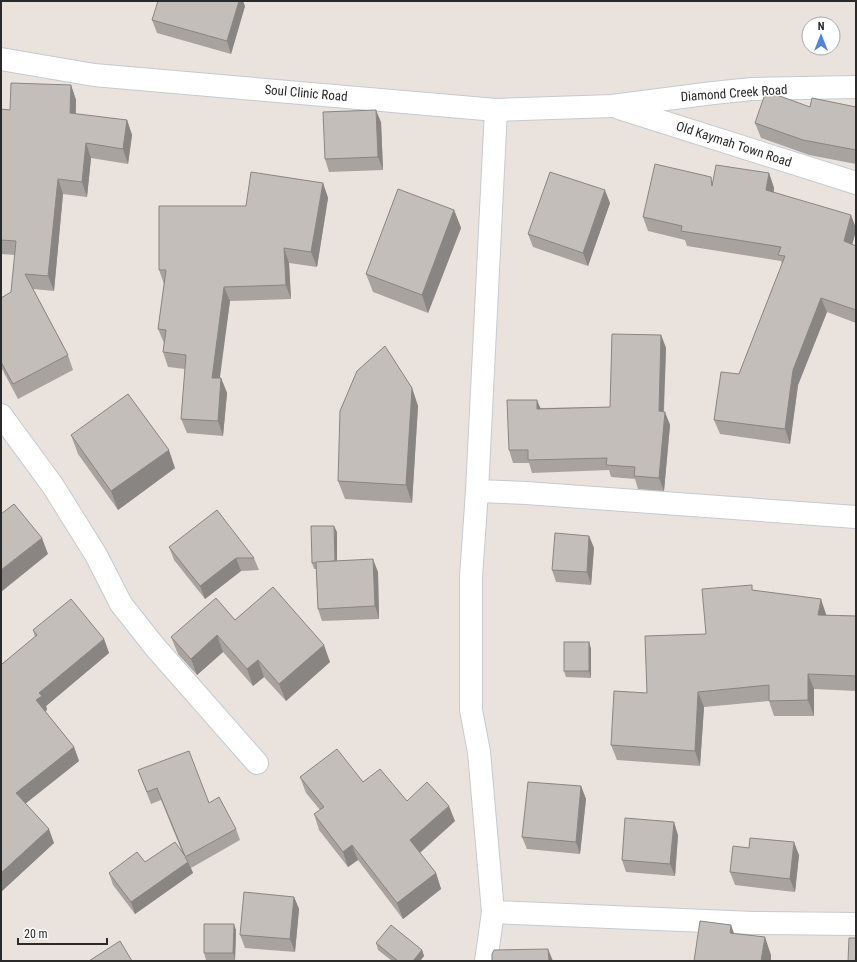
<svg xmlns="http://www.w3.org/2000/svg" width="857" height="962" font-family="'Roboto Condensed',sans-serif">
<style>
.lines{fill:none;stroke-linecap:round;stroke-linejoin:round}
.minor-casing{stroke:#c5cad2;stroke-width:24}
.minor{stroke:#fff;stroke-width:22}
.wall{fill:#a8a39f}
.shaded-wall{fill:#888582}
.building{fill:#c3beb9;stroke:#888582}
.labels{text-anchor:middle;dominant-baseline:central;stroke-width:3;stroke-linejoin:round;paint-order:stroke}
.street-label{font-size:13px;fill:#2a2a2a;stroke:#fff}
</style>
<rect width="100%" height="100%" fill="#eae3dd"/>
<g class="lines">
<!-- minor casing -->
<g class="minor-casing">
<g id="minor">
<path d="M1,59L94,75L496,110L612,106L713,93L752,89L856,87"/>
<path d="M619,108L856,183"/>
<path d="M1,415L53,486L96,555L121,604L155,647L257,763"/>
<path d="M477,491L526,493L856,517"/>
<path d="M493,912L753,923L856,924"/>
<path d="M486,961L493,912L479,752L471,710V577L477,491L496,110"/>
</g>
</g>
<!-- minor -->
<use href="#minor" class="minor"/>
</g>
<!-- wall -->
<g class="wall">
<path d="M245,6L231,54L157,33L152,20Z"/>
<path d="M71,85L76,100V114L127,120L132,135L128,164L91,158L87,197L63,194L54,291L33,289L68,355L73,370L18,399L1,367V298L11,292L15,255L1,254V109L10,110Z"/>
<path d="M810,107H856V164L809,155L761,138L755,123Z"/>
<path d="M381,122L383,170L329,172L325,159Z"/>
<path d="M769,173L774,188V193L856,228V231L852,244L856,246V323L827,312L798,385L790,444L720,434L714,420L739,374L782,264L781,261L687,246L685,240L648,231L643,217L713,182Z"/>
<path d="M323,183L328,198L317,267L289,263L291,299L230,301L219,378H221L227,393L223,436L187,433L181,419L185,369L168,367L163,352L164,343L158,329L164,284L159,270L246,206Z"/>
<path d="M610,203L588,266L533,247L528,234Z"/>
<path d="M454,210L461,228L428,313L373,292L366,274Z"/>
<path d="M661,335L666,348L664,412L670,425L664,491L638,489L635,479L611,477L609,470L532,473L529,463H513L509,450L540,408L610,407Z"/>
<path d="M412,388L418,406L412,503L345,499L338,481Z"/>
<path d="M71,435L175,468L118,510L78,454Z"/>
<path d="M337,532V561L378,572L379,619L322,621L318,609L316,569H314L312,563Z"/>
<path d="M589,536L594,548L591,585L556,582L552,570Z"/>
<path d="M169,547L254,558L259,570L241,571L205,599L174,560Z"/>
<path d="M754,590L826,614V615L856,616V691L814,689V716H774L769,701L704,707L700,766L617,760L611,745L706,634Z"/>
<path d="M235,620L330,662L286,701L264,677L253,686L223,652L197,675L178,654L171,637Z"/>
<path d="M33,630L104,639L109,653L46,706L47,710L45,711L74,747L79,761L25,804L54,843L2,891L1,890V663L2,664L35,637Z"/>
<path d="M589,642L591,649V678L566,677L564,671Z"/>
<path d="M138,770L209,803L236,829L240,840L191,868L193,873L135,914L113,885L109,873L145,862L183,854L161,800L151,804Z"/>
<path d="M300,777L363,782L407,801L455,821L420,853L436,873L441,889L403,919L358,860L348,867L319,830L314,814L320,810L306,793Z"/>
<path d="M581,786L586,799L580,854L527,849L522,837Z"/>
<path d="M678,835L675,876L626,872L622,860Z"/>
<path d="M799,855L795,892L735,885L730,872Z"/>
<path d="M294,897L299,909L295,952L245,948L240,935Z"/>
<path d="M236,930L235,960H206L204,953Z"/>
<path d="M376,943L422,950L424,956L420,961H392L378,950Z"/>
</g>
<!-- shaded-wall -->
<g class="shaded-wall">
<path d="M239,1H243L245,6L231,54L227,41Z"/>
<path d="M71,85L76,100L75,128L70,113Z"/>
<path d="M376,110L381,122L383,170L378,157Z"/>
<path d="M127,120L132,135L128,164L123,149Z"/>
<path d="M86,143L91,158L87,197L82,182Z"/>
<path d="M769,173L774,188L772,205L766,190Z"/>
<path d="M58,179L63,194L54,291L48,276Z"/>
<path d="M323,183L328,198L317,267L311,252Z"/>
<path d="M605,190L610,203L588,266L583,253Z"/>
<path d="M454,210L461,228L428,313L422,295Z"/>
<path d="M851,215L856,228V231L849,256L844,241Z"/>
<path d="M284,248L289,263L291,299L286,285Z"/>
<path d="M224,287L230,301L218,392L212,378Z"/>
<path d="M821,298L827,312L798,385L790,444L785,429L793,370Z"/>
<path d="M661,335L666,348L663,424L659,411Z"/>
<path d="M221,378L227,393L223,436L218,421Z"/>
<path d="M412,388L418,406L412,503L406,485Z"/>
<path d="M537,400L542,412L537,409Z"/>
<path d="M665,412L670,425L664,491L659,478Z"/>
<path d="M169,450L175,468L118,510L111,491Z"/>
<path d="M334,526L337,532V569L335,562Z"/>
<path d="M589,536L594,548L591,585L587,572Z"/>
<path d="M42,538L48,554L1,592V570Z"/>
<path d="M236,558L241,571L205,599L200,586Z"/>
<path d="M373,559L378,572L379,619L375,606Z"/>
<path d="M821,599L826,614L824,630L818,615Z"/>
<path d="M217,635L223,652L197,675L191,659Z"/>
<path d="M104,639L109,653L46,706L47,710L41,714L36,700L39,693Z"/>
<path d="M589,642L591,649V678L589,671Z"/>
<path d="M324,645L330,662L286,701L279,684Z"/>
<path d="M258,660L264,677L253,686L247,669Z"/>
<path d="M808,674L814,689V716L808,700Z"/>
<path d="M698,692L704,707L700,766L695,751Z"/>
<path d="M74,747L79,761L21,807L16,793Z"/>
<path d="M581,786L586,799L580,854L576,842Z"/>
<path d="M449,806L455,821L416,856L410,840Z"/>
<path d="M674,822L678,835L675,876L670,864Z"/>
<path d="M49,829L54,843L2,891L1,888V873Z"/>
<path d="M794,842L799,855L795,892L790,879Z"/>
<path d="M352,845L358,860L348,867L343,852Z"/>
<path d="M188,862L193,873L135,914L131,902Z"/>
<path d="M436,873L441,889L403,919L397,903Z"/>
<path d="M294,897L299,909L295,952L290,939Z"/>
<path d="M234,924L236,930L235,960L233,953Z"/>
<path d="M731,925L738,944L730,933Z"/>
<path d="M765,937L771,955V961H761Z"/>
<path d="M548,949L553,961H549Z"/>
<path d="M422,950L424,956L420,961H413Z"/>
</g>
<!-- building -->
<g class="building">
<path d="M158,1H239L227,41L152,20Z"/>
<path d="M11,83L71,85L70,113L127,120L123,149L86,143L82,182L58,179L48,276L25,274L68,355L13,384L1,362V298L11,292L16,241L1,240V109L10,110Z"/>
<path d="M766,91L810,107L812,98L856,107V150L803,140L755,123Z"/>
<path d="M376,110L378,157L325,159L323,112Z"/>
<path d="M655,164L711,177L712,186L716,165L769,173L766,190L851,215L844,241L856,246V310L821,298L793,370L785,429L714,420L721,372L739,374L785,256L778,255L781,247L681,231L682,226L643,217Z"/>
<path d="M251,172L323,183L311,252L284,248L286,285L224,287L212,378H221L218,421L181,419L186,355L163,352L166,330L158,329L166,270H159V206H246Z"/>
<path d="M550,172L605,190L583,253L528,234Z"/>
<path d="M398,189L454,210L422,295L366,274Z"/>
<path d="M612,334L661,335L659,411L665,412L659,478L634,476L635,467L606,465L607,458L528,460V450H509L507,400H537V409L610,407Z"/>
<path d="M385,346L412,388L406,485L338,481L340,411L357,371Z"/>
<path d="M128,394L169,450L111,491L71,435Z"/>
<path d="M14,504L42,538L1,570V514Z"/>
<path d="M217,510L254,558H236L200,586L169,547Z"/>
<path d="M311,526H334L335,561L312,563Z"/>
<path d="M555,533L589,536L587,572L552,570Z"/>
<path d="M373,559L375,606L318,609L316,562Z"/>
<path d="M752,585V590L821,599L818,615L856,616V676L808,674V700L769,701V685L698,692L695,751L611,745L614,691L647,693L645,636L706,634L702,589Z"/>
<path d="M273,587L324,645L279,684L258,660L247,669L217,635L191,659L171,637L216,598L235,620Z"/>
<path d="M71,599L104,639L39,693L42,696L36,700L74,747L16,793L49,829L1,873V663L2,664L37,635L33,630Z"/>
<rect x="564" y="642" width="25" height="29"/>
<path d="M337,749L363,782L380,769L407,801L427,782L449,806L410,840L436,873L397,903L352,845L343,852L314,814L324,807L300,777Z"/>
<path d="M189,751L209,803L219,797L236,829L185,857L188,862L131,902L109,873L137,852L145,862L175,842L185,856L157,788L147,792L138,770Z"/>
<path d="M528,782L581,786L576,842L522,837Z"/>
<path d="M625,818L674,822L670,864L622,860Z"/>
<path d="M750,838L794,842L790,879L730,872L733,846L749,848Z"/>
<path d="M244,892L294,897L290,939L240,935Z"/>
<path d="M700,921L731,925L730,933L765,937L761,961H694Z"/>
<path d="M204,924H234L233,953H204Z"/>
<path d="M391,925L422,950L413,961H398L376,943Z"/>
<path d="M849,938H856V961H848Z"/>
<path d="M120,941L132,961H89Z"/>
<path d="M548,949L549,961H492V954L494,950Z"/>
</g>
<g class="labels">
<!-- street labels -->
<g class="street-label">
<text transform="translate(306 93) rotate(5)">Soul Clinic Road</text>
<text transform="translate(734 93) rotate(-4)">Diamond Creek Road</text>
<text transform="translate(734 144) rotate(18)">Old Kaymah Town Road</text>
</g>
</g>
<!-- border -->
<rect width="857" height="962" fill="none" stroke="#2a2a2a" stroke-width="4"/>
<!-- north arrow -->
<g transform="translate(821 36)"><circle r="19" fill="#ffffff" stroke="#aaaaaa"/>
<path d="M0-3L7 15L0 10L-7 15Z" fill="#5082e5"/>
<text y="-6" font-size="11" font-weight="bold" text-anchor="middle" fill="#2a2a2a">N</text>
</g>
<!-- scale -->
<path d="M18 938v6h89v-6" fill="none" stroke="#2a2a2a" stroke-width="2"/>
<text x="24" y="938" font-size="12" fill="#2a2a2a" stroke="#ffffff" stroke-width="3" paint-order="stroke">20 m</text>
</svg>
